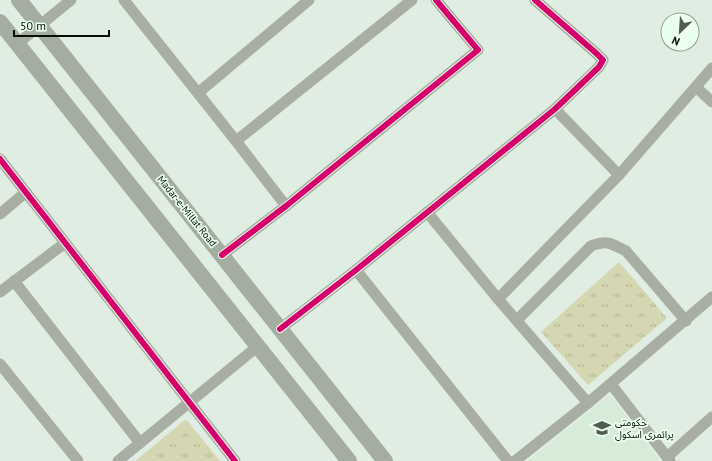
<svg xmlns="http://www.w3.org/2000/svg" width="712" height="461" font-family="'PT Sans','Noto Sans Arabic',sans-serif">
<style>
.built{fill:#d6ecd9}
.park{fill:url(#park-tufts)}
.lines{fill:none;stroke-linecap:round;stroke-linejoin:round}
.minor{stroke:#a8aea1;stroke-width:11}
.secondary{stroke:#a5aca0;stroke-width:16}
.cycleway-casing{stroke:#ebffee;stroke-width:8}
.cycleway{stroke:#d6006c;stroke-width:6}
.labels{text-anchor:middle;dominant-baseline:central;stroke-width:3.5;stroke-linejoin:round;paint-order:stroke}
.street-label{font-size:10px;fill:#060e07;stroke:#ebffee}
.poi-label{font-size:10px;fill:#060e07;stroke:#ebffee;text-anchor:start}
</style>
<defs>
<pattern id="park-tufts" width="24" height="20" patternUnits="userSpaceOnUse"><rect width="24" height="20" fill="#d5d6b2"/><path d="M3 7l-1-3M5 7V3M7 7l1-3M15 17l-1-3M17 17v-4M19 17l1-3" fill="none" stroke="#b5b698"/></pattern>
</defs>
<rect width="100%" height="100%" fill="#e0ede2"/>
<!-- built -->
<path class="built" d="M610,395L660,461H528Z"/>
<!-- park -->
<g class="park">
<path d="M619,262L667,318L588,385L541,332Z"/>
<path d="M186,419L220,461H135Z"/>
</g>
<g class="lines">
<!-- minor -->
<g class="minor">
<path d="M124,0L236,141L286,206"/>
<path d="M17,44L71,0"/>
<path d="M696,87L712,102"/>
<path d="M198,93L309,0"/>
<path d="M555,109L619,175"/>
<path d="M236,141L412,0"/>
<path d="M0,159L235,461"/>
<path d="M427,212L498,299L588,403"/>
<path d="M0,214L26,192"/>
<path d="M222,255L286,206L478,50L436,0"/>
<path d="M356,270L508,461"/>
<path d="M14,281L140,443"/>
<path d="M0,292L65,243"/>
<path d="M498,299L619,175L712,68"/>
<path d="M517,320L591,246C608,240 610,243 626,251L686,321"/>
<path d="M280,329L356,270L555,109L599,67L603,60L596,53L535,0"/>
<path d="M0,364L78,461"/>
<path d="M611,384L670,461"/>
<path d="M667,457L712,417"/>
<path d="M118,461L258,346"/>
<path d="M515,461L588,403L712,297"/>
</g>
<!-- secondary -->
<g class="secondary">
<path d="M19,0L385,461"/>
<path d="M0,22L349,461"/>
</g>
<!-- cycleway casing -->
<g class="cycleway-casing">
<g id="cycleway">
<path d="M0,159L235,461"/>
<path d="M222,255L286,206L478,50L436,0"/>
<path d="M280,329L356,270L555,109L599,67L603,60L596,53L535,0"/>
</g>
</g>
<!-- cycleway -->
<use href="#cycleway" class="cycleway"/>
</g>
<!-- icons -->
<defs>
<g id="school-bare" transform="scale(1.38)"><path d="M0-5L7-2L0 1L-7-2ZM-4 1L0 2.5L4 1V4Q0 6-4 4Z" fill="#525c54" stroke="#ebffee" stroke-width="2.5" paint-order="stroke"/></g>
</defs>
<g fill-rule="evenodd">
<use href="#school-bare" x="602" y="428"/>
</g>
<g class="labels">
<!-- street labels -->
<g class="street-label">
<text transform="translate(187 211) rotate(51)">Madar-e-Millat Road</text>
</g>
<!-- poi labels -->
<g class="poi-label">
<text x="615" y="422">حکومتی<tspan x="615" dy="12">پرائمری اسکول</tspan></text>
</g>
</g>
<!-- north arrow -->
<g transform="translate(680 32) rotate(205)"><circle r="19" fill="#ebffee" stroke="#8f9f92"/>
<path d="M0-3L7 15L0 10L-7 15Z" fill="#525c54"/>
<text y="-6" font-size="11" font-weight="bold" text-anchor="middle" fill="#060e07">N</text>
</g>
<!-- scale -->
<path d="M14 30v6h95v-6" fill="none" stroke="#060e07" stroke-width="2"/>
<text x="20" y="30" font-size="12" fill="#060e07" stroke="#ebffee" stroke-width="3" paint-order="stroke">50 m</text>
</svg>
